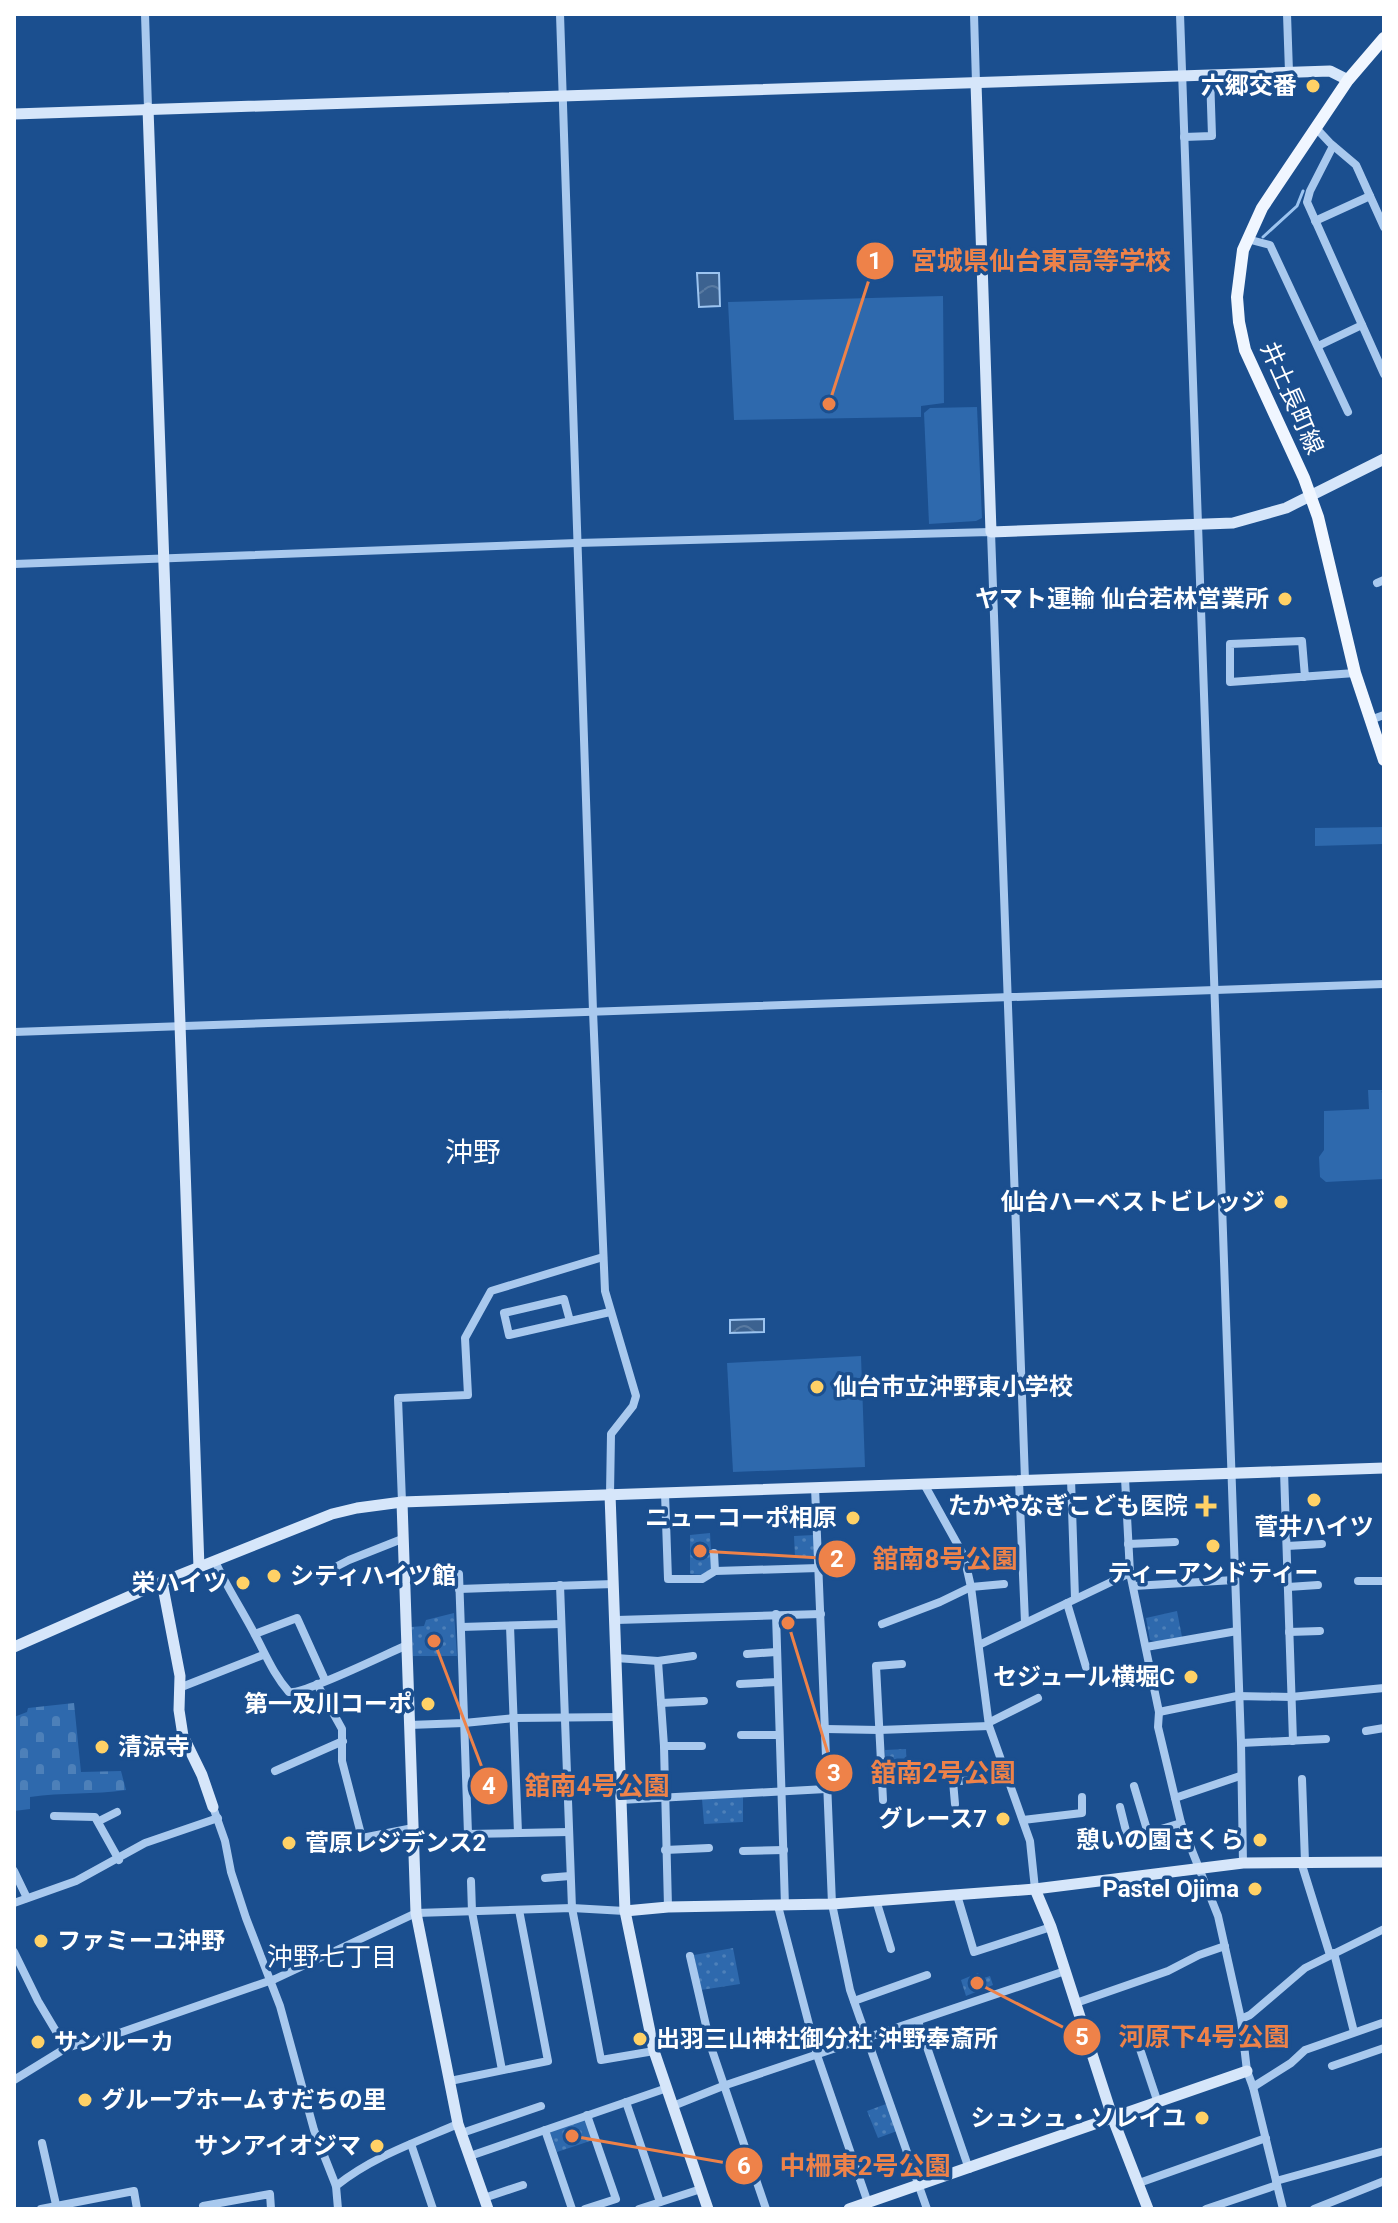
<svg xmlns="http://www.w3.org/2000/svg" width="1398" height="2223" font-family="Roboto,'Noto Sans JP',sans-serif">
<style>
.grass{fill:#2e69ad}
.cemetery{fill:url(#cemetery-stones)}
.park{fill:url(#park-dots)}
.water{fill:url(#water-waves);stroke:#9cc4f0;stroke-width:2}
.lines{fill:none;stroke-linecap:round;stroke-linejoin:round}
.stream{stroke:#9cc4f0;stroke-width:3}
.street{stroke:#a9c9ee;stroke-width:8}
.secondary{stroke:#d6e6fa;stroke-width:11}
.primary{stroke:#f0f6ff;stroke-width:12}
.poi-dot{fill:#ffd166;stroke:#1b4f8f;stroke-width:3}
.labels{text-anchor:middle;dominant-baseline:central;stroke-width:7;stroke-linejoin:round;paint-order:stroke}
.poi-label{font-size:24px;font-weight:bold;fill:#fff;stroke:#1b4f8f;text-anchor:end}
.street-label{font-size:24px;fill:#fff;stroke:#1b4f8f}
.neighbourhood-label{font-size:26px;fill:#fff;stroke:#1b4f8f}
.quarter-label{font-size:28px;fill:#fff;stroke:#1b4f8f}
.leader{fill:none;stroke:#ee8249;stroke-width:3}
.callout-dot{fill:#ee8249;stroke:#1b4f8f;stroke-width:3}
.mark-label{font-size:24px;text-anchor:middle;font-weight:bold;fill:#fff}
.callout-label{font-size:26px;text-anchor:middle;font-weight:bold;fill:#ee8249;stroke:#1b4f8f;stroke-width:7;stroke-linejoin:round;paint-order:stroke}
</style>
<defs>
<pattern id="cemetery-stones" width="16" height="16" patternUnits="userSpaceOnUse" patternTransform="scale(2)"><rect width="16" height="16" fill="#2e69ad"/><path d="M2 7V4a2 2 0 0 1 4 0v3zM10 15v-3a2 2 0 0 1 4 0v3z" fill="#4d80b9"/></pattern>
<pattern id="park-dots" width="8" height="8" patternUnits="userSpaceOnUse" patternTransform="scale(2)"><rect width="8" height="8" fill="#2e69ad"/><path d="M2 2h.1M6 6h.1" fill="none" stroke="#4d80b9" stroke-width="1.8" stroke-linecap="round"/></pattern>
<pattern id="water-waves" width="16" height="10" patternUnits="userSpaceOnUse" patternTransform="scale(2)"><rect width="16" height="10" fill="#3c6290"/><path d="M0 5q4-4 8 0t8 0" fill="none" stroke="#597aa1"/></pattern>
</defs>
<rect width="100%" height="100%" fill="#1b4f8f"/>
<!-- grass -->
<g class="grass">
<path d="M943,296L944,403L921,406V417L734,420L728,302Z"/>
<path d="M977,407L982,518L976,521L929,524L924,413L930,408Z"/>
<path d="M1384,827V844L1315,846V828Z"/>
<path d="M1368,1090H1384L1381,1092L1384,1093V1179L1326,1182L1320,1177L1319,1157L1324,1150V1111L1369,1109Z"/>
<path d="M861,1356L865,1467L733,1472L727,1363Z"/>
</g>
<!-- cemetery -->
<path class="cemetery" d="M74,1703L81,1772L121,1771L126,1790C94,1795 62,1792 30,1797V1809L14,1811V1717L27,1712L28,1708Z"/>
<!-- park -->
<g class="park">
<path d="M710,1533L712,1568L702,1575L690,1574V1535Z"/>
<path d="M814,1535L815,1554L810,1558L795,1557L794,1536Z"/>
<path d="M1177,1611L1182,1637L1158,1642L1150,1640L1146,1618Z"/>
<path d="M454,1613L457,1656H413L411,1627L424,1626L426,1620Z"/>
<path d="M906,1749L907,1776L886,1777L885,1750Z"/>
<path d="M743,1797V1822L704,1824L702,1799Z"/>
<path d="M733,1948L740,1984L701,1990L694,1955Z"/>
<path d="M978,1973L981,1979L990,1976L993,1985L966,1996L961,1980Z"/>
<path d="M886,2104L897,2131L878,2138L867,2111Z"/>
<path d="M585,2119L593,2140L557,2152L550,2132Z"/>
</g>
<!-- water -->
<g class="water">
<path d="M697,273H719L720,306L699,307Z"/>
<path d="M764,1319V1332L730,1333V1320Z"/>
</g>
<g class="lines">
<!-- stream -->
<path class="stream" d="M1263,237L1297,206L1303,191"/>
<!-- street -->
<g class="street">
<path d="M145,14L148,108"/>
<path d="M560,14L593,1011L605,1291L636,1396L633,1406L611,1434L610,1494"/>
<path d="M974,14L976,83"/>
<path d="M1180,14L1241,1743L1243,1863"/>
<path d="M1287,14L1289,72"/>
<path d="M1315,127L1330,143L1356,165L1384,227"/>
<path d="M1184,137L1212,136L1210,75"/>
<path d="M1333,146L1310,191L1307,202L1384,374"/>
<path d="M1315,221L1370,196"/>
<path d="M1247,239L1270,245L1348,412"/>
<path d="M1318,346L1362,325"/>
<path d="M14,564L577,543L991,532L1025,1480"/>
<path d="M1377,583L1384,580"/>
<path d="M1305,677L1302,641L1230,644V682L1355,673"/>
<path d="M1370,720L1384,715"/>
<path d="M14,1032L1384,984"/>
<path d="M570,1321L564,1299L504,1313L509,1335L610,1312"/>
<path d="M1284,1471L1293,1741"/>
<path d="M1125,1478L1130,1573L1159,1712L1158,1727L1181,1823L1218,1916L1241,2019L1247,2071L1253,2087L1283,2209"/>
<path d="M1071,1479L1075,1598"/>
<path d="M1019,1481L1025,1622"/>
<path d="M924,1484L964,1556L971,1587L989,1726L1030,1841L1035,1889"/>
<path d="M815,1487L832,1904L850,1990L927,2209"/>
<path d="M665,1493L668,1579H702L715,1571L819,1568"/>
<path d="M402,1502L398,1398L468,1395L465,1338L491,1291L603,1257"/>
<path d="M1128,1544L1175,1542"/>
<path d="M1287,1546L1322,1544"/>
<path d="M714,1553L715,1571"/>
<path d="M215,1561C226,1586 241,1608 254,1633C265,1653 273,1674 289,1692C303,1695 386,1654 405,1646"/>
<path d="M459,1574L468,1834L569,1832"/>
<path d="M320,1575L349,1560L402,1539"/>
<path d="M1358,1581H1384"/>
<path d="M560,1585L572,1908L601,2060L654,2051"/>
<path d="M1134,1586L1234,1580"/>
<path d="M1288,1587L1318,1585"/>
<path d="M459,1589L614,1584"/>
<path d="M1067,1603L1086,1667"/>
<path d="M776,1614L785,1906"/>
<path d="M616,1620L821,1614"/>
<path d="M882,1624L940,1602L971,1587L1004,1584"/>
<path d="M510,1626L518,1833"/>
<path d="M461,1627L561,1624"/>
<path d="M1289,1632L1320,1631"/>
<path d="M255,1634L297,1618L325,1680"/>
<path d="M979,1645L1130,1573"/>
<path d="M1146,1647L1237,1631"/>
<path d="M747,1654L776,1652"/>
<path d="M616,1658L658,1661L693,1656"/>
<path d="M658,1661L664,1746L668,1907"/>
<path d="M317,1684L342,1729V1761L362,1838L413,1828"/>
<path d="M740,1684L778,1682"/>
<path d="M179,1688L263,1655"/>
<path d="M661,1703L704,1701"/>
<path d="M1159,1712L1237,1696L1291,1697L1384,1688"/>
<path d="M990,1722L1038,1698"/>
<path d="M409,1725L464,1723L514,1718L619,1717"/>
<path d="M826,1729L879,1730L989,1726"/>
<path d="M1366,1731L1384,1728"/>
<path d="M741,1735H779"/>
<path d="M1241,1743L1326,1739"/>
<path d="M664,1746H702"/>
<path d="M275,1771L343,1741"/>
<path d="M1302,1779L1305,1862"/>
<path d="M1134,1786L1148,1833"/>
<path d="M1175,1798L1240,1776"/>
<path d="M620,1800L826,1789"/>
<path d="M883,1800L876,1666L902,1664"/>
<path d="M955,1804L953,1781L1008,1780"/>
<path d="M213,1807L225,1841L231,1872L246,1918L280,2006L314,2130L336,2186L338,2209"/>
<path d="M1120,1807L1128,1839L1181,1823"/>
<path d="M54,1816L95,1817L119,1860"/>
<path d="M1023,1820L1082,1813V1797"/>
<path d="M99,1821L117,1812"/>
<path d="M665,1850L709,1848"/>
<path d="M743,1851L784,1850"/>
<path d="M1301,1862L1330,1955"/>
<path d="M14,1871L27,1898"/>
<path d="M545,1878L570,1876"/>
<path d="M471,1881L472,1912L502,2070"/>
<path d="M957,1895L974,1952L1051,1927"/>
<path d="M876,1900L891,1949"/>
<path d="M14,1903L76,1881L145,1843L218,1818"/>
<path d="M778,1906L817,2055L868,2203"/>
<path d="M14,1952L38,2001L66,2048"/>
<path d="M1334,1953L1354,2032"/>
<path d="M690,1956L711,2047L766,2209"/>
<path d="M854,2001L927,1975"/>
<path d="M1076,2003L1168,1971L1199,1955L1225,1946"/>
<path d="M1241,2019L1250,2015L1305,1968L1384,1929"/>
<path d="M918,2021L969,2169"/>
<path d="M1133,2028L1158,2103"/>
<path d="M1332,2066L1384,2048"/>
<path d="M14,2080L66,2048L122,2032L275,1979L416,1913L572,1908L625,1911"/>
<path d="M450,2081L548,2061L519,1910"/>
<path d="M1253,2087L1291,2063L1305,2050L1382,2023"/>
<path d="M626,2102L660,2202"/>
<path d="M673,2106L723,2086L1065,1971"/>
<path d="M545,2130L572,2209"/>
<path d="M462,2133L541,2106"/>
<path d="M42,2143L57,2209"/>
<path d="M411,2144L433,2209"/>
<path d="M470,2156L667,2088"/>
<path d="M1276,2181L1384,2151"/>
<path d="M1139,2183L1266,2138"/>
<path d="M336,2186C372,2157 416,2142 458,2124"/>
<path d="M484,2198L523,2185"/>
<path d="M41,2209L134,2191L137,2209"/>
<path d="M204,2209L203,2206L270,2194L271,2209"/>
<path d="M585,2209L616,2199L587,2115"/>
<path d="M639,2209L701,2189"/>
<path d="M1206,2209L1277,2185"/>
<path d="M1314,2209L1384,2181"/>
</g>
<!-- secondary -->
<g class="secondary">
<path d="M976,83L991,532L1233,523L1286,508L1384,459"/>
<path d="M148,108L199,1568"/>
<path d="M14,114L1330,71L1348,80"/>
<path d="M610,1494L625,1911L654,2051L708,2209"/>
<path d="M402,1502L416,1913L458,2124L488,2209"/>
<path d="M162,1582L180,1676L179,1710L183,1736L202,1775L213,1807"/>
<path d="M14,1647L162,1582L332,1514L357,1508L402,1502L1384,1468"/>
<path d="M1035,1889L1051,1927L1113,2119L1148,2209"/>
<path d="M625,1911L668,1907L832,1904L1035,1889L1243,1863L1384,1862"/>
<path d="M849,2209L1247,2071"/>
</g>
<!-- primary -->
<path class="primary" d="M1384,38L1348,80L1262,208L1243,250L1237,297L1239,322L1245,350L1304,478L1318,517L1355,673L1384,760"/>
</g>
<!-- markers -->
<g class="poi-dot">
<circle cx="1313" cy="86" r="8"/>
<circle cx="1285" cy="599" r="8"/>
<circle cx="1281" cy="1202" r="8"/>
<circle cx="817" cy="1387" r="8"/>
<circle cx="1314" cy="1500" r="8"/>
<path d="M1202 1494h8v8h8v8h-8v8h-8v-8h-8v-8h8z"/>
<circle cx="853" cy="1518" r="8"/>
<circle cx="1213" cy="1546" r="8"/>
<circle cx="274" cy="1576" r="8"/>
<circle cx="243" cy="1583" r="8"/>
<circle cx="1191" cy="1677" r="8"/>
<circle cx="428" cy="1704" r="8"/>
<circle cx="102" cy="1747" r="8"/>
<circle cx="1003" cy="1819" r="8"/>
<circle cx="1260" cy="1840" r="8"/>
<circle cx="289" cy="1843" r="8"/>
<circle cx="1255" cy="1889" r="8"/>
<circle cx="41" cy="1941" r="8"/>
<circle cx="640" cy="2039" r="8"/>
<circle cx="38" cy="2042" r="8"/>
<circle cx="85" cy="2100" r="8"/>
<circle cx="1202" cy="2118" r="8"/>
<circle cx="377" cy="2146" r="8"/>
</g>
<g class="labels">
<!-- poi labels -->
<g class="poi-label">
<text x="1297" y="86">六郷交番</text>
<text x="1269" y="599">ヤマト運輸 仙台若林営業所</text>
<text x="1265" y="1202">仙台ハーベストビレッジ</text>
<text x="833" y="1387" text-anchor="start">仙台市立沖野東小学校</text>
<text x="1188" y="1506">たかやなぎこども医院</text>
<text x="837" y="1518">ニューコーポ相原</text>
<text x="1314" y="1527" text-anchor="middle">菅井ハイツ</text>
<text x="1213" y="1573" text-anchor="middle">ティーアンドティー</text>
<text x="290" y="1576" text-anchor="start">シティハイツ館</text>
<text x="227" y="1583">栄ハイツ</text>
<text x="1175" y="1677">セジュール横堀C</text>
<text x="412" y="1704">第一及川コーポ</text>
<text x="118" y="1747" text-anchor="start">清涼寺</text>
<text x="987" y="1819">グレース7</text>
<text x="1244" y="1840">憩いの園さくら</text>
<text x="305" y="1843" text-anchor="start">菅原レジデンス2</text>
<text x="1239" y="1889">Pastel Ojima</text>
<text x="57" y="1941" text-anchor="start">ファミーユ沖野</text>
<text x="656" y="2039" text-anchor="start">出羽三山神社御分社 沖野奉斎所</text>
<text x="54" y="2042" text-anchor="start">サンルーカ</text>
<text x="101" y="2100" text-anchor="start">グループホームすだちの里</text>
<text x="1186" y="2118">シュシュ・ソレイユ</text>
<text x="361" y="2146">サンアイオジマ</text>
</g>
<!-- street labels -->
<g class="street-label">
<text transform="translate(1292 398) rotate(66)">井土長町線</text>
</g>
<!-- neighbourhood labels -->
<g class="neighbourhood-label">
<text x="332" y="1957">沖野七丁目</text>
</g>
<!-- quarter labels -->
<g class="quarter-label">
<text x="473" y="1152">沖野</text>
</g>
</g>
<!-- callouts -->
<path class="leader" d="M829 404L875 261M700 1551L837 1559M788 1623L834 1773M434 1641L489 1786M977 1983L1082 2037M572 2136L744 2166"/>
<g class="callout-dot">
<circle cx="829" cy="404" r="8"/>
<circle cx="700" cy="1551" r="8"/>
<circle cx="788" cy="1623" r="8"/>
<circle cx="434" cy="1641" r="8"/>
<circle cx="977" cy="1983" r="8"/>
<circle cx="572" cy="2136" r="8"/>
<circle cx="875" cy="261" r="20"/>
<circle cx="837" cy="1559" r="20"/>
<circle cx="834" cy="1773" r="20"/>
<circle cx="489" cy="1786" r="20"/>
<circle cx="1082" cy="2037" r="20"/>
<circle cx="744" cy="2166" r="20"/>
</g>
<g class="mark-label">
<text x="875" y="269">1</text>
<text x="837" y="1567">2</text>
<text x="834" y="1781">3</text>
<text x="489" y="1794">4</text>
<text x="1082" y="2045">5</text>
<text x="744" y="2174">6</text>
</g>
<g class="callout-label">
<text x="1041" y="270">宮城県仙台東高等学校</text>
<text x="945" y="1568">舘南8号公園</text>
<text x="943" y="1782">舘南2号公園</text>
<text x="597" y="1795">舘南4号公園</text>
<text x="1204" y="2046">河原下4号公園</text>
<text x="865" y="2175">中柵東2号公園</text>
</g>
<!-- border -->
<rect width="1398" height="2223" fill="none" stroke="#ffffff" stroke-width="32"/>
</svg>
